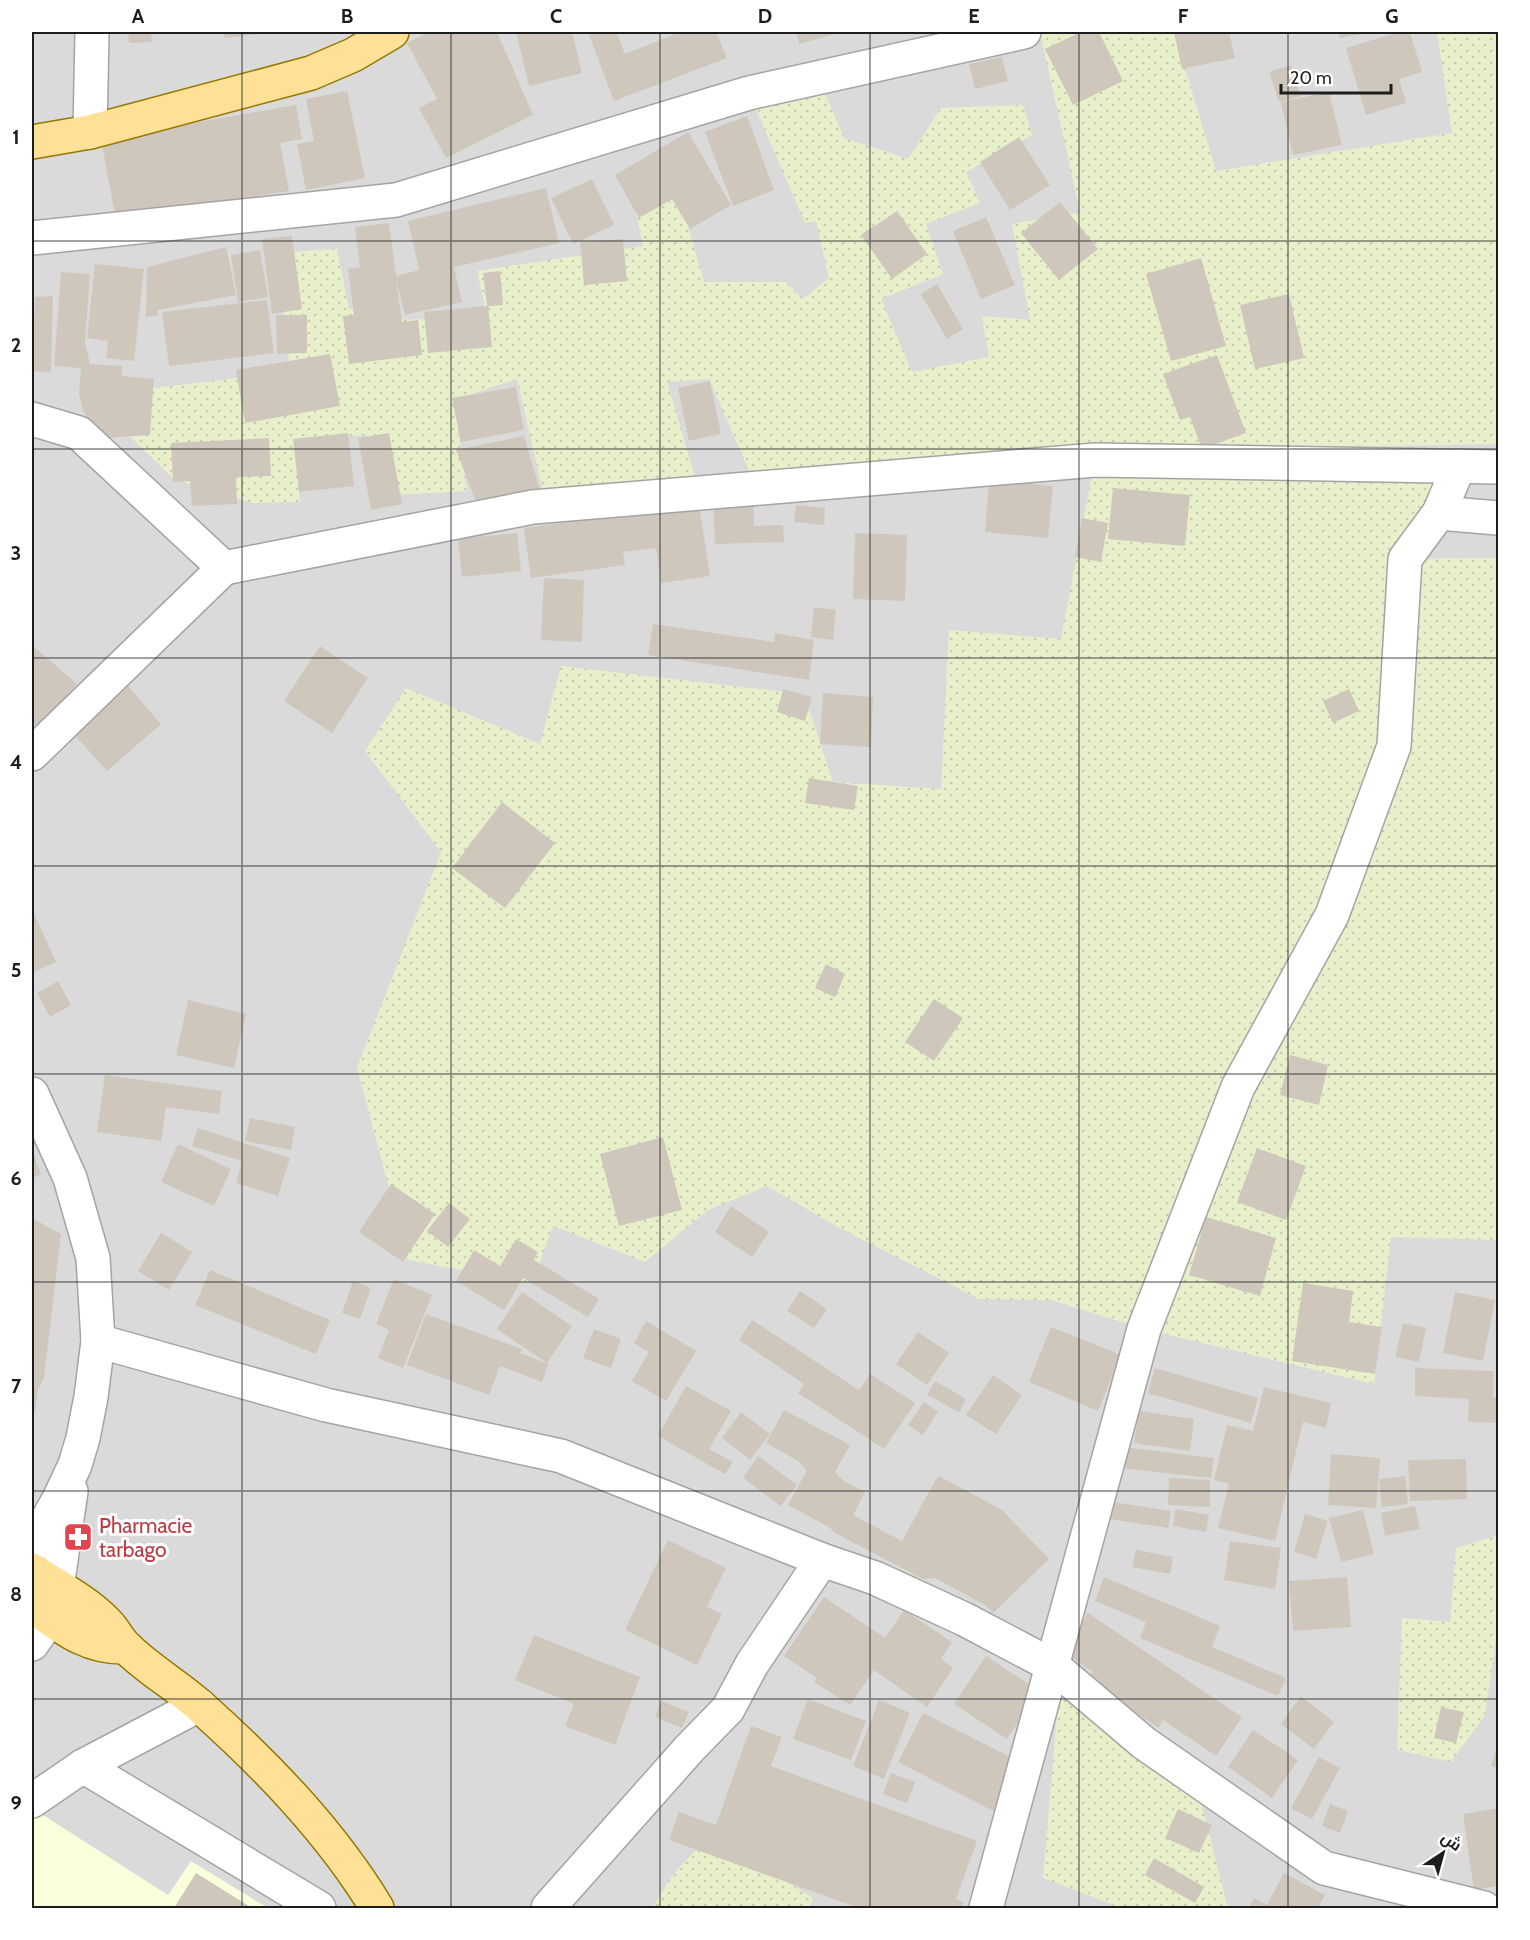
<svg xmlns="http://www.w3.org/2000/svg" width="1530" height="1940" font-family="Cabin,Cairo,sans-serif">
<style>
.residential{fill:#dbdada}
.education{fill:#faffdb}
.farmland{fill:url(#farmland-dots)}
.building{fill:#cfc7bb}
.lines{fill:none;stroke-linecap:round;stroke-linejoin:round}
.minor-casing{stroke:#a4a4a4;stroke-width:36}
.major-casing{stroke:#967800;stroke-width:36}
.minor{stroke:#fff;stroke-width:33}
.major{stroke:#ffe097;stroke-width:33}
.grid{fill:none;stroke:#1d1d1d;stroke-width:1.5;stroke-opacity:0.55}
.labels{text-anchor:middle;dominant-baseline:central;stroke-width:6;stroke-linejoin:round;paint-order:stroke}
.health-label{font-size:21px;fill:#be3a42;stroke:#fff;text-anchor:start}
.neatline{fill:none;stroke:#1d1d1d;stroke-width:2}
.grid-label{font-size:20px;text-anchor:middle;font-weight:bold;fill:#1d1d1d}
</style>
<defs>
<pattern id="farmland-dots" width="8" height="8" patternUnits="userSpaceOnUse" patternTransform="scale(1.5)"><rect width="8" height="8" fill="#e8f0cb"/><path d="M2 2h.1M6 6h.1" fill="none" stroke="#c7cdae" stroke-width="1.8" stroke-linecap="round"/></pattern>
</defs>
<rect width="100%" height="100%" fill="#efede2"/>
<!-- residential -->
<rect class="residential" x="32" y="32" width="1466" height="1876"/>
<!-- education -->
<path class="education" d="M32,1808L168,1895L191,1861L268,1908H32Z"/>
<!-- farmland -->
<g class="farmland">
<path d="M1040,32H1174L1216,171L1452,133L1437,32H1498V444L1006,452L751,475L709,379L667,382L695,477L544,496L517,379L454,400L467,491L373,496L366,435L295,439L300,502L252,503L174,479L110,417L136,390L290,372L279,253L337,249L349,309L405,320L487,316L477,271L643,246L635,208L679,194L704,282H786L803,299L829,278L816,221L805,223L749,93L818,77L844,138L908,159L941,108L1023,105L1032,135L966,172L980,203L926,224L943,274L881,299L912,372L989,357L982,316L1030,320L1012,224L1080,212Z"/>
<path d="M1095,460L1459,466L1406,559L1498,558V1240L1391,1237L1374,1384L1144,1329L1051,1300L979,1299L836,1226L767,1186L708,1210L645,1262L553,1226L532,1283L408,1260L357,1068L441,852L365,751L406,688L540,744L561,666L804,694L833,782L941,789L949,630L1061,639Z"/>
<path d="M1498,1535V1638L1496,1639L1485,1715L1451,1762L1397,1750L1402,1618L1450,1622L1456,1548Z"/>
<path d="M1059,1691L1196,1783L1228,1908H1114L1112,1904L1043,1878Z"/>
<path d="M711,1834L813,1898L809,1908H652L672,1876Z"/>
</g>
<!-- building -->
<g class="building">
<path d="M128,32H151L152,42L129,43Z"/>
<path d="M223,32H268V33L224,38Z"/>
<path d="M429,32H497L533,115L446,158L419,108L437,99L407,43Z"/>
<path d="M516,32H572L582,73L529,86Z"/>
<path d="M588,32H616L625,54L673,35L672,32H716L727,58L614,101Z"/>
<path d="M796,32H842L799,44Z"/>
<path d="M1081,32H1099L1123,81L1073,105L1045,49Z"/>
<path d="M1174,32H1229L1235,58L1182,69Z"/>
<path d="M1338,32H1367V33L1340,38Z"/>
<path d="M1399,32H1410L1422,72L1399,79L1406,103L1366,115L1346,48Z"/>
<path d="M1002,57L1008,81L975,89L969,64Z"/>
<path d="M1291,65L1301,96L1279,102L1269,72Z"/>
<path d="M347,91L365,178L306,190L297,144L314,141L306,99Z"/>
<path d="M1329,92L1342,145L1293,155L1281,102Z"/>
<path d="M296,105L302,139L280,143L289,191L116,220L101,139Z"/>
<path d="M747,116L774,190L733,206L705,132Z"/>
<path d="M688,132L731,205L690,229L672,199L639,218L615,175Z"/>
<path d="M1019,137L1050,185L1010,210L980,162Z"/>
<path d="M592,179L614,225L573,244L551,198Z"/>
<path d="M546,188L559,243L454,267L462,302L405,315L396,280L402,322L418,320L422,355L349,364L343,316L354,315L348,269L360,267L355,227L389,223L396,276L419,270L408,221Z"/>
<path d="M1060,202L1098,249L1059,280L1021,233Z"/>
<path d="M897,211L927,254L892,279L861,235Z"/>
<path d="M986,217L1015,285L981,299L953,231Z"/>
<path d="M292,236L302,309L272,314L262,239Z"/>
<path d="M623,239L627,281L584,285L580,242Z"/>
<path d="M226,247L236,295L157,310L159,315L146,317L147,267Z"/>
<path d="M260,250L268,297L238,302L231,255Z"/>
<path d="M1201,258L1226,346L1171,361L1146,274Z"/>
<path d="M95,264L144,269L134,361L106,358L108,341L87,338Z"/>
<path d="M500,271L503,305L488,306L492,347L428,353L424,312L487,306L483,273Z"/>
<path d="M61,272L90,274L85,343L90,364L122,366V376L154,379L150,435L105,438L84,413L79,394L81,368L54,366Z"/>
<path d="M937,284L963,329L947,339L921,294Z"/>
<path d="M1289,294L1304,358L1255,369L1240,305Z"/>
<path d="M53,296L51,372L32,371V323H34L35,297Z"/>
<path d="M267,300L274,353L169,366L162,312Z"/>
<path d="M276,315H307V353L277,354Z"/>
<path d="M330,354L340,406L245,423L236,370Z"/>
<path d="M1217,355L1246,433L1202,449L1190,417L1180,420L1163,374Z"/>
<path d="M710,381L721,434L689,441L678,388Z"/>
<path d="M516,387L524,430L461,442L452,398Z"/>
<path d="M348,433L354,486L299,492L293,439Z"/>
<path d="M389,433L402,504L371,510L358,438Z"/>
<path d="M524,436L542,497L477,504L456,450Z"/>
<path d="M269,438L271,476L236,477L237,504L192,506L190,481L173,482L171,443Z"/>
<path d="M989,480L1053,486L1048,538L985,532Z"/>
<path d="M1113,488L1190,495L1185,546L1108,539Z"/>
<path d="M753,500L754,526L783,525L784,542L715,544L713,501Z"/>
<path d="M699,504L710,576L661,583L656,548L623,552L625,565L531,578L524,528Z"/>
<path d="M796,505L825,508L824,525L794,522Z"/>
<path d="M1082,518L1108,523L1101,562L1075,557Z"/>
<path d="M517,533L521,571L462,577L458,539Z"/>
<path d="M855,533L907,535L905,601L853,599Z"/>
<path d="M544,578L584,580L582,642L541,640Z"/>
<path d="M814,607L836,610L833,640L811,637Z"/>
<path d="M653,624L774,642L775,633L814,640L809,680L648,655Z"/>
<path d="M32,645L77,684L39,728L32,721Z"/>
<path d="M320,646L368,678L332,733L284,701Z"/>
<path d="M128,686L161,724L107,771L73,733Z"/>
<path d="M783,689L812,697L805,721L777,712Z"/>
<path d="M1349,689L1359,711L1333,723L1323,701Z"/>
<path d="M823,693L873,697L871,747L820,744Z"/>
<path d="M809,778L858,786L854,810L805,803Z"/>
<path d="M502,802L555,843L505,908L452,868Z"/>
<path d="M32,909L56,962L32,973Z"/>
<path d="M826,964L845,974L835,997L815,988Z"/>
<path d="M58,981L71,1005L50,1017L37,993Z"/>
<path d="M934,999L963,1018L934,1061L905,1042Z"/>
<path d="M188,1000L246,1014L234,1068L176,1055Z"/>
<path d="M1290,1055L1328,1065L1319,1105L1280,1095Z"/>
<path d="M105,1075L222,1091L219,1114L166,1107L161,1141L97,1132Z"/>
<path d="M250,1118L295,1127L291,1150L245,1141Z"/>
<path d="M198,1128L290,1158L278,1196L236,1183L242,1161L192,1146Z"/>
<path d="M663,1137L682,1210L619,1226L600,1154Z"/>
<path d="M178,1144L231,1169L214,1206L161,1182Z"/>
<path d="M1257,1148L1306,1166L1286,1220L1237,1202Z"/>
<path d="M32,1149L41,1175L32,1178Z"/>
<path d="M391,1184L435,1214L403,1262L359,1232Z"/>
<path d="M449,1203L470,1219L448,1247L427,1231Z"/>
<path d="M731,1206L769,1232L752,1257L715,1232Z"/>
<path d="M1206,1217L1276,1238L1260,1296L1189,1275Z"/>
<path d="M32,1218L61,1234L44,1378L38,1389L35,1411L32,1418Z"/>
<path d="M161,1233L192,1252L169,1290L138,1271Z"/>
<path d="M516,1239L538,1252L534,1260L599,1299L588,1317L523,1278L504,1310L456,1281L474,1250L500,1266Z"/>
<path d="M210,1270L330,1320L316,1354L195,1305Z"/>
<path d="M394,1279L432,1295L403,1368L378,1358L389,1330L376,1324Z"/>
<path d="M353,1281L371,1288L360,1319L342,1313Z"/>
<path d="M1303,1283L1353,1291L1349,1322L1382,1327L1375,1374L1292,1361Z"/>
<path d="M800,1291L827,1309L814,1328L787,1311Z"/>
<path d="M522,1292L572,1326L547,1363L497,1329Z"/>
<path d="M1455,1292L1495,1300L1483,1361L1443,1353Z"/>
<path d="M426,1314L522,1349L520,1353L551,1365H548L542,1382L500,1366L489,1395L407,1365Z"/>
<path d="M752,1320L859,1390L870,1374L915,1403L884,1449L798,1393L804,1384L739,1340Z"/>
<path d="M646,1321L696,1351L666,1401L632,1381L649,1352L634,1343Z"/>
<path d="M1403,1323L1426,1328L1419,1362L1395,1357Z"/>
<path d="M1051,1327L1121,1355L1098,1411L1029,1382Z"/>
<path d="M594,1329L621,1339L611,1368L583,1358Z"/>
<path d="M918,1332L949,1353L927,1385L896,1364Z"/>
<path d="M1155,1368L1258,1398L1251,1423L1148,1393Z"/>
<path d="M1415,1368L1494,1371L1493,1397L1498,1398V1423L1468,1422L1469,1399L1415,1396Z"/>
<path d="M993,1375L1022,1395L996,1434L966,1415Z"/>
<path d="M935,1381L966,1399L959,1412L927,1395Z"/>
<path d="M686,1386L731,1411L709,1449L733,1462L725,1474L658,1436Z"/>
<path d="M1264,1387L1331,1403L1326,1428L1303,1422L1275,1541L1218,1528L1229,1484L1214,1480L1227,1425L1253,1431Z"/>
<path d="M924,1402L938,1412L923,1435L908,1425Z"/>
<path d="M784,1410L850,1445L835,1472L844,1481L865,1492L853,1515L902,1541L935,1481L939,1476L1002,1510L1049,1559L993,1613L985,1605L935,1578L923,1579L835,1533L829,1527L788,1505L807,1470L798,1461L766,1443Z"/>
<path d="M1139,1411L1194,1419L1190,1451L1134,1443Z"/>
<path d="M741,1412L770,1434L750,1460L722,1438Z"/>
<path d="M1123,1447L1214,1458L1211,1478L1121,1468Z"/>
<path d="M1331,1454L1380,1458L1376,1508L1328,1505Z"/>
<path d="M758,1456L797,1485L781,1506L743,1478Z"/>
<path d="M1466,1459L1467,1499L1410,1501L1408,1460Z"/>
<path d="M1405,1476L1408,1504L1382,1507L1379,1479Z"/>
<path d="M1169,1478L1210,1480V1507L1168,1505Z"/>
<path d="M1113,1502L1171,1511L1168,1528L1110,1519Z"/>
<path d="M1415,1506L1420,1529L1385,1536L1381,1513Z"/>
<path d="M1176,1509L1209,1515L1206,1532L1173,1526Z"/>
<path d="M1363,1510L1374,1554L1341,1562L1329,1518Z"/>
<path d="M1305,1514L1328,1521L1316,1559L1294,1552Z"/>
<path d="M668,1540L726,1568L707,1607L722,1614L697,1665L625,1630Z"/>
<path d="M1230,1541L1281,1548L1275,1589L1224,1580Z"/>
<path d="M1136,1550L1173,1557L1170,1574L1132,1567Z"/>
<path d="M1104,1577L1220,1626L1212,1647L1286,1678L1278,1696L1140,1638L1146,1622L1095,1601Z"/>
<path d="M1347,1577L1351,1627L1293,1631L1289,1581Z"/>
<path d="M824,1597L885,1638L904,1610L952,1642L941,1659L953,1668L927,1707L874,1670L850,1705L814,1682L817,1678L784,1656Z"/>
<path d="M1088,1613L1242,1717L1216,1756L1163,1720L1159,1728L1087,1680L1093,1672L1063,1652Z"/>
<path d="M534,1635L640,1677L615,1745L565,1726L574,1704L515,1680Z"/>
<path d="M986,1656L1039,1691L1007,1739L954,1704Z"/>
<path d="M1301,1696L1334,1722L1314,1749L1281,1724Z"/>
<path d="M808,1699L866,1721L851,1760L793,1739Z"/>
<path d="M879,1700L910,1713L884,1779L853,1766Z"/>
<path d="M661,1701L689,1712L682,1728L655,1717Z"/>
<path d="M1441,1707L1464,1712L1456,1743L1434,1738Z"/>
<path d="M923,1713L1024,1764L999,1814L898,1762Z"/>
<path d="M751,1726L782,1737L771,1766L977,1841L956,1899L964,1902L961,1908H859L669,1840L679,1812L716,1825Z"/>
<path d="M1253,1730L1298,1760L1272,1798L1228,1767Z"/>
<path d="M1498,1744V1768L1491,1766Z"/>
<path d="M1319,1757L1340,1768L1312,1819L1291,1808Z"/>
<path d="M891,1773L915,1782L907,1803L883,1794Z"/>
<path d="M1330,1804L1348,1811L1340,1833L1322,1826Z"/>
<path d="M1498,1808V1886L1474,1890L1463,1814Z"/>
<path d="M1178,1809L1212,1825L1199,1853L1165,1838Z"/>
<path d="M1154,1858L1204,1887L1195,1903L1145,1875Z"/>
<path d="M196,1873L252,1908H174Z"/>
<path d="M1284,1873L1325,1895L1318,1908H1249L1254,1898L1267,1905Z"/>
</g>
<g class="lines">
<!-- minor casing -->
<g class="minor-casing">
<g id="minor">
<path d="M90,132L92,32"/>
<path d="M32,238L396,200L749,93L1024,32"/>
<path d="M32,419L79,433L224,568L32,754"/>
<path d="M1439,513L1498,518"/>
<path d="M224,568L533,507L1095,460L1498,467"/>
<path d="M32,1094L70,1178L93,1258L98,1341L91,1397L83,1438L75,1465L59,1499L32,1547"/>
<path d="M98,1341L326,1405L561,1456L822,1560L875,1578L964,1619L1053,1666L1144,1743L1324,1868L1484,1908"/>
<path d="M32,1644L50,1618L55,1602L71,1491"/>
<path d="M83,1766L319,1908"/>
<path d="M32,1801L83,1766L199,1705"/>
<path d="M548,1908L689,1749L728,1709L752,1664L822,1560"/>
<path d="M986,1908L1144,1329L1238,1087L1332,915L1394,746L1405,559L1439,513L1459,466"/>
</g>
</g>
<!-- major casing -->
<g class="major-casing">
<g id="major">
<path d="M32,142L90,132L311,73L353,55L392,32"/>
<path d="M32,1570C56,1586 86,1601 106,1622C114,1629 118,1640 126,1647C146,1668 178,1686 201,1707C267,1766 331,1832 377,1908"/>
<path d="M32,1606C62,1627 86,1648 125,1647"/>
</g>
</g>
<!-- minor -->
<use href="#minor" class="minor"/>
<!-- major -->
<use href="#major" class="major"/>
</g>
<!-- grid -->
<path class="grid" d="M242,32V1908M451,32V1908M660,32V1908M870,32V1908M1079,32V1908M1288,32V1908M32,241H1498M32,449H1498M32,658H1498M32,866H1498M32,1074H1498M32,1282H1498M32,1491H1498M32,1699H1498"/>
<!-- icons -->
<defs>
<g id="pharmacy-square" transform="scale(1.5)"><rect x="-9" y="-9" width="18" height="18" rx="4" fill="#e0444e" stroke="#fff"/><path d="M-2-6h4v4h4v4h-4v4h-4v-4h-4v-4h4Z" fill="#fff"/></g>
</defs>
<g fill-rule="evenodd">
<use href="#pharmacy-square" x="78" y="1537"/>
</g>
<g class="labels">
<!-- health labels -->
<g class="health-label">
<text x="99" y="1525">Pharmacie<tspan x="99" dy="24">tarbago</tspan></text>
</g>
</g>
<!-- border -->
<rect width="1530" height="1940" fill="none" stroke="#ffffff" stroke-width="66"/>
<!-- north arrow -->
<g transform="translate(1443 1853) rotate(36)" stroke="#ffffff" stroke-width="4.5" paint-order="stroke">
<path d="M0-4.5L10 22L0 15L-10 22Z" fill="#1d1d1d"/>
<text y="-9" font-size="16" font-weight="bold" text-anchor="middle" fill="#1d1d1d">ش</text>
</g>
<!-- scale -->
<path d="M1281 84v9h110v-9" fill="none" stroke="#1d1d1d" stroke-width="3"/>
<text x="1290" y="84" font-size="18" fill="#1d1d1d" stroke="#ffffff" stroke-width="4.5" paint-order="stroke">20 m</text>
<rect x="33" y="33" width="1464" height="1874" class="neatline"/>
<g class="grid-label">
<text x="138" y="23">A</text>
<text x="347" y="23">B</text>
<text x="556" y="23">C</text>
<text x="765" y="23">D</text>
<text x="974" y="23">E</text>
<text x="1183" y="23">F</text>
<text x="1392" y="23">G</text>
<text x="16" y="144">1</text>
<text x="16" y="352">2</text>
<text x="16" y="560">3</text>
<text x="16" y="769">4</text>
<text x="16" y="977">5</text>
<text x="16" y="1185">6</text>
<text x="16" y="1393">7</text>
<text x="16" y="1601">8</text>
<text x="16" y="1810">9</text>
</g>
</svg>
